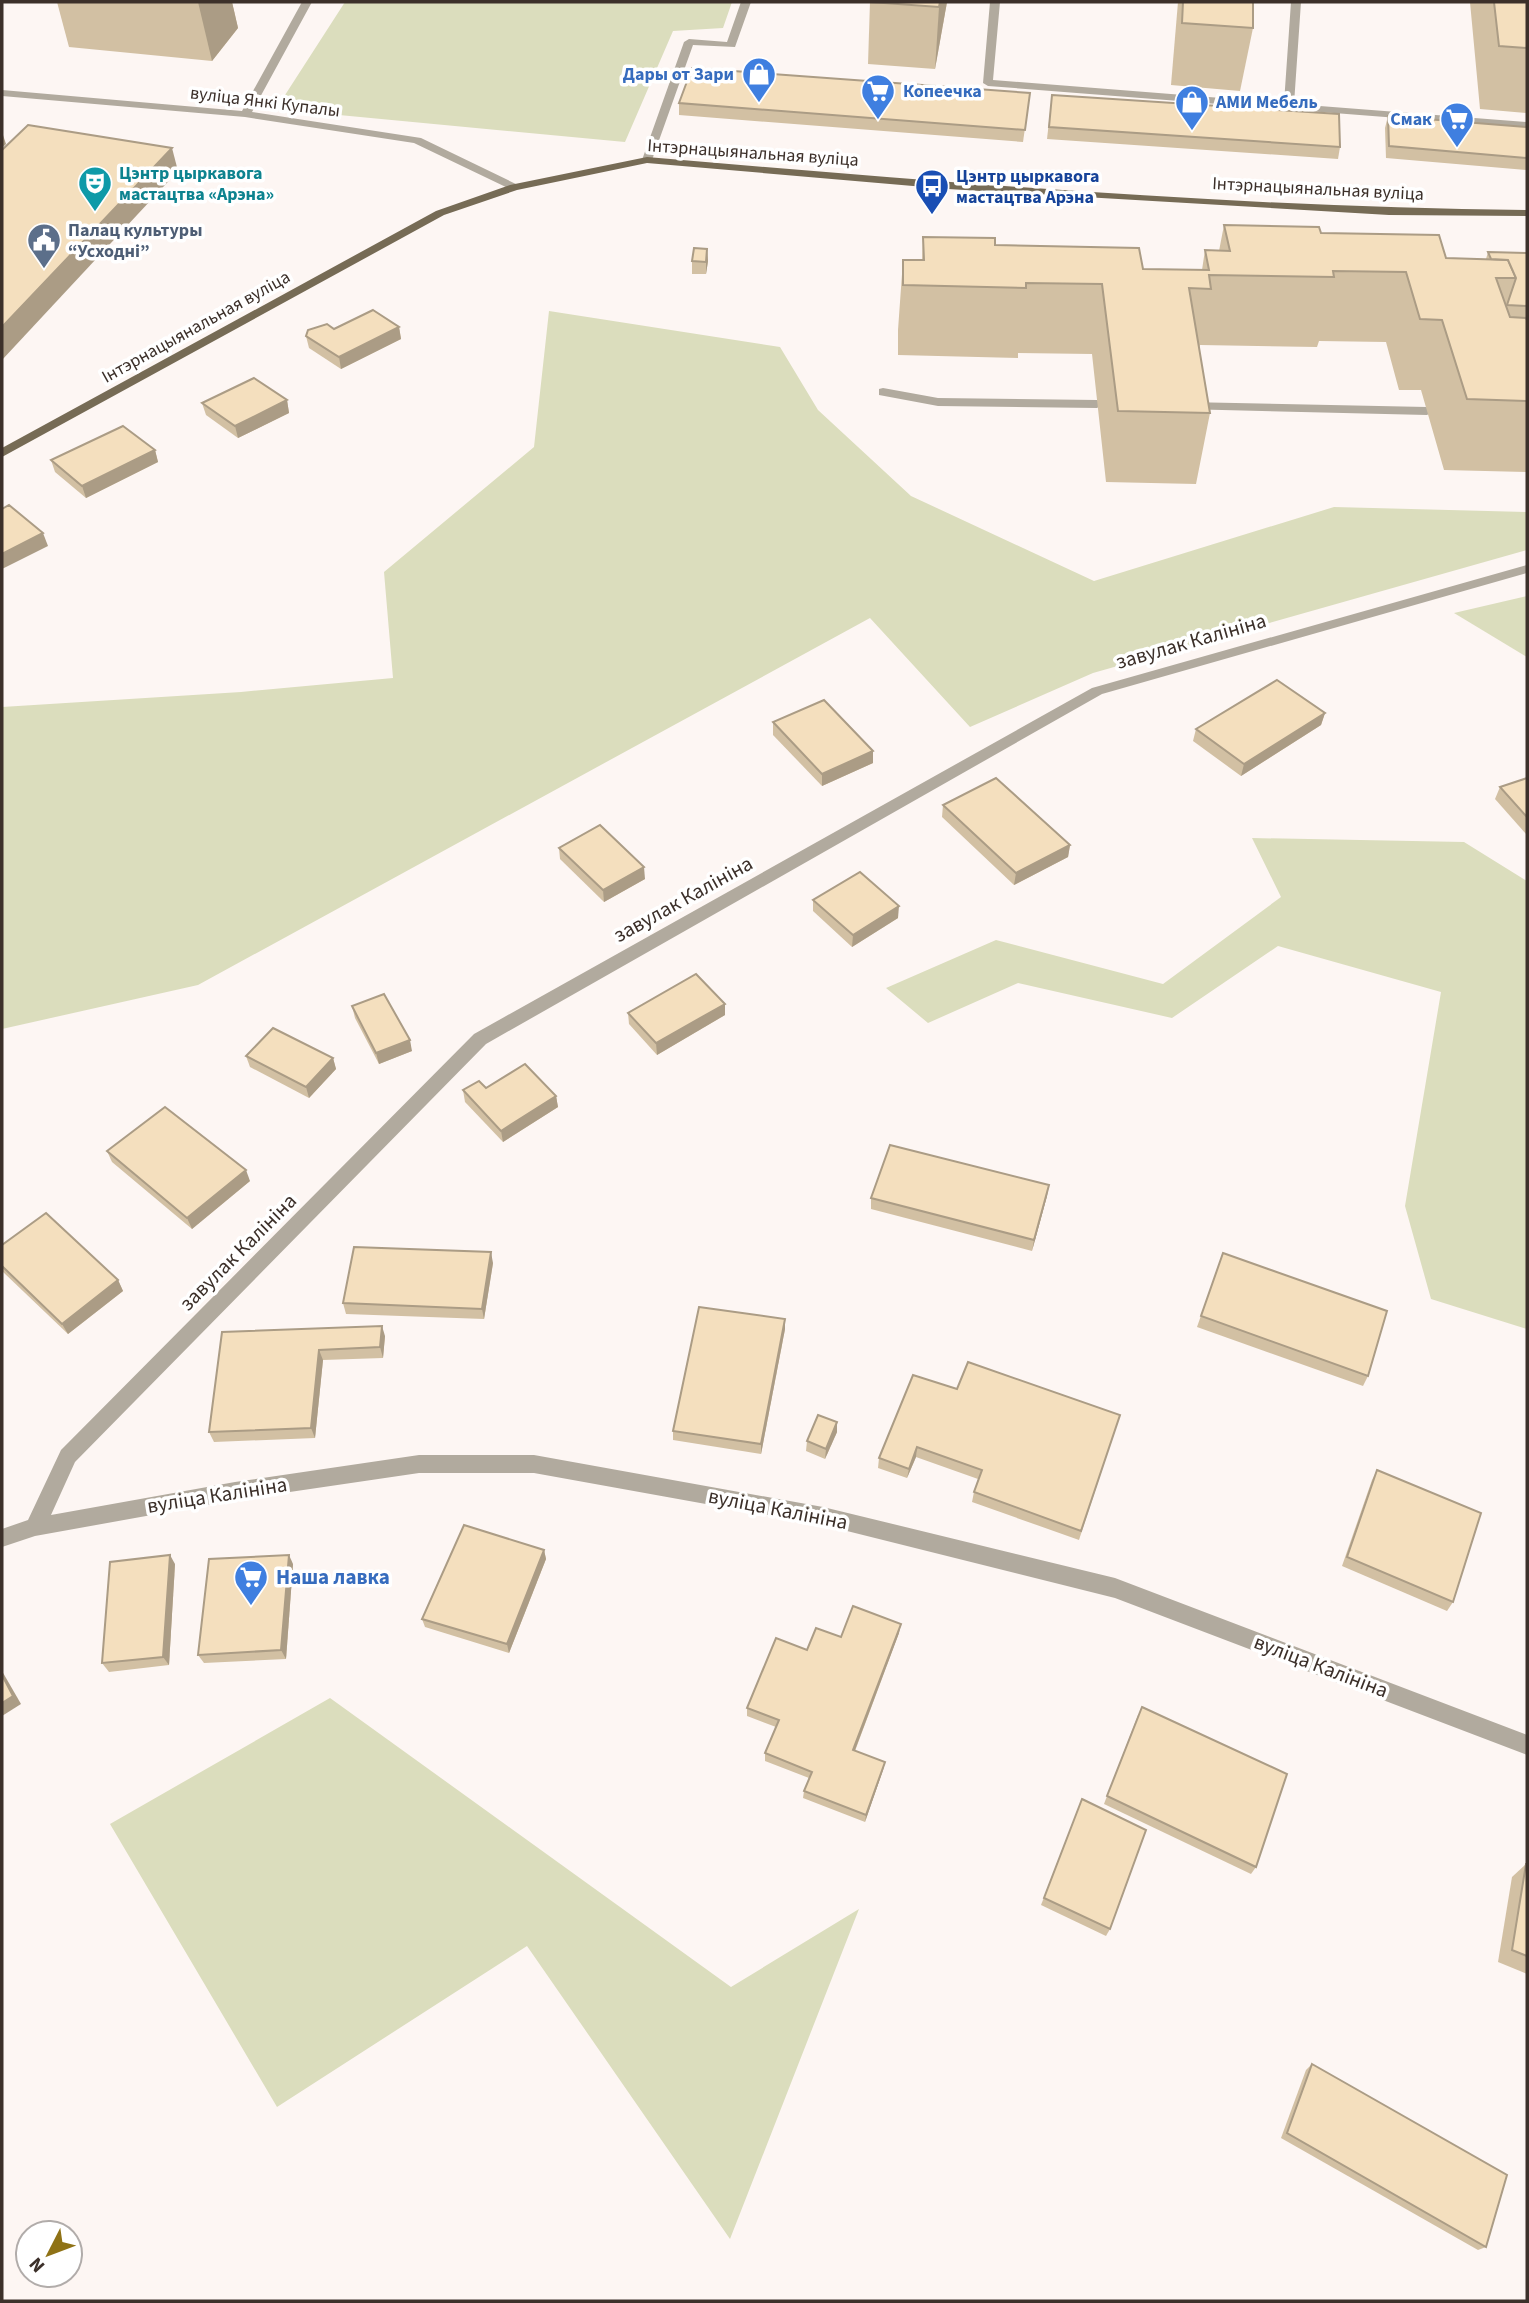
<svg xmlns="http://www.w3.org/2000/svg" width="1529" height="2303" font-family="'Source Sans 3',sans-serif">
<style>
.green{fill:#dbddbd}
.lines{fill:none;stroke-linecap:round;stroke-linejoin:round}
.minor{fill:#b1aa9e;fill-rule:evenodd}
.major{fill:#766b55;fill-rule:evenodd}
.wall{fill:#d2c0a3}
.shaded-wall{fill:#ab9c85}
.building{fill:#f4dfbe;stroke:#ab9c85;stroke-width:2}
.labels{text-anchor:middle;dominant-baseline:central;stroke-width:7;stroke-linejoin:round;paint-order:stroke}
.far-shop-label{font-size:18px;font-weight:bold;fill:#366cbe;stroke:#fff;text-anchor:end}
.far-street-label{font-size:18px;fill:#3c302a;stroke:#fff}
.far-culture-label{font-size:18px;font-weight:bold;fill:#0d838f;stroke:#fff;text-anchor:start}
.far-transit-label{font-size:18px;font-weight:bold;fill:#164399;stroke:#fff;text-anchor:start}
.far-service-label{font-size:18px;font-weight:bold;fill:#4e5e75;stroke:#fff;text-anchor:start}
.street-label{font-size:21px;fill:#3c302a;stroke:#fff}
.shop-label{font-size:21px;font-weight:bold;fill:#366cbe;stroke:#fff;text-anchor:start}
</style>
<rect width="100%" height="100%" fill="#fdf6f3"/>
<!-- green -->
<g class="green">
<path d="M345,2H732L723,28L673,31L625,142L276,109Z"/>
<path d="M549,311L780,347L818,410L911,496L1094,581L1334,507L1527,512V550L1093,673L970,727L870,618L198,985L2,1029V707L241,692L393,678L384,572L534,447Z"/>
<path d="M1527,596V657L1454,613Z"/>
<path d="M1252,838L1464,842L1527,881V1329L1431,1299L1405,1206L1441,992L1278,946L1172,1018L1018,983L928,1023L886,988L996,940L1163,984L1281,897Z"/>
<path d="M330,1698L731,1987L859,1909L730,2239L527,1946L277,2107L110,1824Z"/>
</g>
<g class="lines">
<!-- minor -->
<g class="minor">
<path d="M302,2H312L252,112L421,138L518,185V189H510L414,143L245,117L2,96V90L242,111Z"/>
<path d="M741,2H751L735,47L693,45L652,160L643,162L642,160L684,42L689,39L727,42Z"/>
<path d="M990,2H1000L993,80L1284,103L1291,2H1301L1294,104L1527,122V128L988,86L983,83Z"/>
<path d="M883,388L938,398L1097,400L1103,404L1097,408L938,406L879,395V389Z"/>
<path d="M1186,402L1427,407L1433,411L1427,415L1182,409V403Z"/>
<path d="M1527,565V573L1102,694L486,1044L75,1462L51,1515L235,1482L419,1455H534L823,1507L1115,1578L1527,1735V1755L1115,1598L823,1525L534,1473H419L235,1500L35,1536L2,1547V1529L28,1520L61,1450L474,1034L1092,688Z"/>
</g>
<!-- major -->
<path class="major" d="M647,157C940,182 1233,207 1527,210V216L1389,215L948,189L647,163L517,190L444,215L2,457V448L436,211L510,185Z"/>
</g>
<!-- wall -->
<g class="wall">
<path d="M57,2H232L238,28L212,61L69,47Z"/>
<path d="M870,2H947L935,69L868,64Z"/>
<path d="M1178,2H1253V28L1240,91L1171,85Z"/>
<path d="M1470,2H1527V113L1480,109Z"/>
<path d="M1030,93L1023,142L679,115V103Z"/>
<path d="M1052,95L1340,147L1338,159L1047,139Z"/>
<path d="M1388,116L1527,127V170L1386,158L1385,128Z"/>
<path d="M1224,225L1321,233L1446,258L1486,259L1488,252L1527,253V472L1444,470L1421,390H1399L1386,342L1319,341L1317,347L1200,345L1199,349L1210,413L1196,484L1106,482L1092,354L1018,353V358L898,355V330L903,260H922L923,237L995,245L1143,269L1202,270L1205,250L1219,251Z"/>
<path d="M707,249L708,261L706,274H692V261Z"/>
<path d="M399,327L401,339L341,369L309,348L306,336L334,329Z"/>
<path d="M287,400L289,413L238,438L206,415L202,403Z"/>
<path d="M155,450L158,462L86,498L55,472L51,460Z"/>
<path d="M1325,713L1321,725L1241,776L1193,741L1196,729Z"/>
<path d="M773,722L873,763L822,786L773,735Z"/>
<path d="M1527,778V835L1495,799L1500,787Z"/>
<path d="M943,805L1070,845L1068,857L1014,885L942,817Z"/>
<path d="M559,848L645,879L604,902L560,859Z"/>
<path d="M813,900L898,918L852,947L813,911Z"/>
<path d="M725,1004V1015L657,1055L629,1024L628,1013Z"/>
<path d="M352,1006L412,1051L379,1064L355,1018Z"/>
<path d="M246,1056L333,1058L336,1069L309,1098L250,1067Z"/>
<path d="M486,1088L556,1096L558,1107L503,1142L465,1102L463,1090Z"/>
<path d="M107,1151L250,1181L192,1229L112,1162Z"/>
<path d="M1047,1196L1032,1251L871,1209V1198Z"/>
<path d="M2,1245L118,1280L123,1291L68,1334L2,1271Z"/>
<path d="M1223,1253L1368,1376L1363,1386L1197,1327Z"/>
<path d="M493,1263L484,1319L346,1314L343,1303Z"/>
<path d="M785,1329L761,1454L673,1440V1431Z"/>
<path d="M222,1332L385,1336L383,1358L323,1360L315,1438L214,1442L209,1432Z"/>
<path d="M957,1389L1120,1415L1079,1540L972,1502L974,1492L978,1479L916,1457L907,1478L878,1468L879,1458Z"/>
<path d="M837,1422V1432L825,1459L806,1451L807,1441Z"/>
<path d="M1377,1470L1453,1602L1447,1611L1342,1566L1372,1480Z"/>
<path d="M544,1550L546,1559L509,1653L425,1627L422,1619Z"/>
<path d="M175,1564L169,1665L109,1672L102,1663Z"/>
<path d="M293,1564L286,1659L204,1663L198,1655Z"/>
<path d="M899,1633L855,1751L885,1762L883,1770L865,1822L803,1798L804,1791L809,1778L765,1761V1753L776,1727L747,1716V1708L807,1650L841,1637Z"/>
<path d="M1138,1715L1256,1867L1251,1874L1104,1804Z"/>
<path d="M1082,1799L1110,1929L1106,1936L1041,1905Z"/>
<path d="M1526,1864H1527V1974L1498,1962L1512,1877Z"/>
<path d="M1312,2064L1486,2247L1478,2250L1281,2138L1306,2070Z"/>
</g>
<!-- shaded-wall -->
<g class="shaded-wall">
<path d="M198,2H232L238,28L212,61Z"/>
<path d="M940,2H947L935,69L939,7Z"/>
<path d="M2,132L6,144L2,148Z"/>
<path d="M172,148L178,171L2,360V327Z"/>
<path d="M707,249L708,261L706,274V262Z"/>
<path d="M399,327L401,339L341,369L339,357Z"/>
<path d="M287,400L289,413L238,438L235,426Z"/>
<path d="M155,450L158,462L86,498L82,486Z"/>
<path d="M43,533L48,546L2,569V554Z"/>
<path d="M1325,713L1321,725L1241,776L1244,764Z"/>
<path d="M873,751V763L822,786V774Z"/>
<path d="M1070,845L1068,857L1014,885L1016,873Z"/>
<path d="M644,867L645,879L604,902L603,890Z"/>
<path d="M899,906L898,918L852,947L853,935Z"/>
<path d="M725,1004V1015L657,1055L656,1043Z"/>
<path d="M410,1040L412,1051L379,1064L376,1053Z"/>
<path d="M333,1058L336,1069L309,1098L306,1087Z"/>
<path d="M556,1096L558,1107L503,1142L501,1131Z"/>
<path d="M246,1170L250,1181L192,1229L187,1218Z"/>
<path d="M1049,1185L1047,1196L1032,1251L1034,1240Z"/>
<path d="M491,1252L493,1263L484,1319L482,1309Z"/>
<path d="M118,1280L123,1291L68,1334L62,1324Z"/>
<path d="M785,1319V1329L761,1454V1444Z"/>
<path d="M382,1326L385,1336L383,1358L380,1347Z"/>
<path d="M319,1350L323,1360L315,1438L311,1428Z"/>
<path d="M837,1422V1432L825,1459L826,1449Z"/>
<path d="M917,1447L916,1457L907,1478L909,1469Z"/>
<path d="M544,1550L546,1559L509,1653L507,1644Z"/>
<path d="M170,1555L175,1564L169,1665L163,1657Z"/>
<path d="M289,1555L293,1564L286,1659L281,1650Z"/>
<path d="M901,1624L899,1633L852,1758L853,1750Z"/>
<path d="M2,1671L21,1704L2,1716Z"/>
<path d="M885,1762L883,1770L865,1822L866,1815Z"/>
</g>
<!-- building -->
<g class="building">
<path d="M870,2H940L939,7Z"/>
<path d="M1183,2H1253V28L1182,23Z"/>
<path d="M1494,2H1527V48L1499,46Z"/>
<path d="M692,68L1030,93L1025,130L679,103Z"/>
<path d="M1052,95L1339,114L1340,147L1049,127Z"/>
<path d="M1388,116L1527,127V158L1389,146Z"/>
<path d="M28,125L172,148L2,327V150Z"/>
<path d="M1224,225L1319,227L1321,233L1439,235L1446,258L1508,260L1516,278H1496L1510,317L1526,318L1527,320V401L1467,399L1442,320L1420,319L1406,272L1333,271L1334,277L1209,275L1211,289L1189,288L1210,413L1118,411L1102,284L1026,283V288L903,285V260H924L923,237L995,238V245L1139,248L1143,269L1209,270L1205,250L1230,251Z"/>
<path d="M694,248L707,249L706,262L692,261Z"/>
<path d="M1488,252L1527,253V306L1507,305L1516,278L1508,260L1491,259Z"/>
<path d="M373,310L399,327L339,357L306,336L308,330L327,324L334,329Z"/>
<path d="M254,378L287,400L235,426L202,403Z"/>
<path d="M123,426L155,450L82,486L51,460Z"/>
<path d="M9,505L43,533L2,554V509Z"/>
<path d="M1277,680L1325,713L1244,764L1196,729Z"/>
<path d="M824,700L873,751L822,774L773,722Z"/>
<path d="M996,778L1070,845L1016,873L943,805Z"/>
<path d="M1527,778V817L1500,787Z"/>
<path d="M600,825L644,867L603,890L559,848Z"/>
<path d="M860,872L899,906L853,935L813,900Z"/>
<path d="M696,974L725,1004L656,1043L628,1013Z"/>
<path d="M384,994L410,1040L376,1053L352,1006Z"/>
<path d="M273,1028L333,1058L306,1087L246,1056Z"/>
<path d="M525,1064L556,1096L501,1131L463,1090L479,1081L486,1088Z"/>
<path d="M165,1107L246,1170L187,1218L107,1151Z"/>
<path d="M890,1145L1049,1185L1034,1240L871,1198Z"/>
<path d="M46,1213L118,1280L62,1324L2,1266V1245Z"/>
<path d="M354,1247L491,1252L482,1309L343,1303Z"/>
<path d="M1223,1253L1387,1311L1368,1376L1201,1316Z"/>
<path d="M699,1307L785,1319L761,1444L673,1431Z"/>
<path d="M382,1326L380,1347L319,1350L311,1428L209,1432L222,1332Z"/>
<path d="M968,1362L1120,1415L1081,1531L974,1492L982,1470L917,1447L909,1469L879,1458L913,1375L957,1389Z"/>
<path d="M818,1415L837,1422L826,1449L807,1441Z"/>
<path d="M1377,1470L1481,1513L1453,1602L1347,1557Z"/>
<path d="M464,1525L544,1550L507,1644L422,1619Z"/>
<path d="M170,1555L163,1657L102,1663L110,1562Z"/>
<path d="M289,1555L281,1650L198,1655L209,1559Z"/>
<path d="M853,1606L901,1624L853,1750L885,1762L866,1815L804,1791L812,1772L765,1753L779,1720L747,1708L776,1638L807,1650L816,1628L841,1637Z"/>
<path d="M2,1675L13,1696L2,1703Z"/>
<path d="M1142,1707L1287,1774L1256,1867L1107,1796Z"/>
<path d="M1082,1799L1146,1830L1110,1929L1044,1898Z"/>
<path d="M1526,1864H1527V1956L1512,1950Z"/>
<path d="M1312,2064L1507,2175L1486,2247L1287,2133Z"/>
</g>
<!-- icons -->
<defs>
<g id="shop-pin" transform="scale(1.75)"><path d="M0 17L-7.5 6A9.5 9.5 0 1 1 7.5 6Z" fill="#3f7fe0" stroke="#fff"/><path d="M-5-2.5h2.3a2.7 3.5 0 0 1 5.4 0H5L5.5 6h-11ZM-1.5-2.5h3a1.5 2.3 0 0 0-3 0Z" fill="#fff"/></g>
<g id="supermarket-pin" transform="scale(1.75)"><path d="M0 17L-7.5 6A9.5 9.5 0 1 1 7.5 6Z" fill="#3f7fe0" stroke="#fff"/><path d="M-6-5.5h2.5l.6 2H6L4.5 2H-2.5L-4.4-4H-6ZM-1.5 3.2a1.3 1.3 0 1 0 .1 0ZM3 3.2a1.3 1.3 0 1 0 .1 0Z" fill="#fff"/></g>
<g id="theatre-pin" transform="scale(1.75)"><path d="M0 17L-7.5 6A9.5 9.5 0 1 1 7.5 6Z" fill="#0f9aa8" stroke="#fff"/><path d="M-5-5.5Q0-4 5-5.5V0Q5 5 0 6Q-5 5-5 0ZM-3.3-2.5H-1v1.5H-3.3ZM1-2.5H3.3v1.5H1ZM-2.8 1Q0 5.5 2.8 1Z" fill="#fff"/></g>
<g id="bus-pin" transform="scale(1.75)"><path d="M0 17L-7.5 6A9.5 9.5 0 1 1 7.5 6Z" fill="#1a4fb4" stroke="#fff"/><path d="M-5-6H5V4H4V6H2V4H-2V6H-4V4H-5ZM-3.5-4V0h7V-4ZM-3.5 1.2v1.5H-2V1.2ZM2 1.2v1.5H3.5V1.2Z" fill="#fff"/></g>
<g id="civic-pin" transform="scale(1.75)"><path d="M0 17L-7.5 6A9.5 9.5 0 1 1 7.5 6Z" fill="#5c6f8a" stroke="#fff"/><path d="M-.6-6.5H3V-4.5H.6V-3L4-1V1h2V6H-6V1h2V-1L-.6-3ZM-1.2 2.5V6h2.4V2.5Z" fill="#fff"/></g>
</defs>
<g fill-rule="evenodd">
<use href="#shop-pin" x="759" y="74"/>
<use href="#supermarket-pin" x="878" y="91"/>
<use href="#shop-pin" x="1192" y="102"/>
<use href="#supermarket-pin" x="1457" y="119"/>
<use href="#theatre-pin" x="95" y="183"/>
<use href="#bus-pin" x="932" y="186"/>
<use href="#civic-pin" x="44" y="240"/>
<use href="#supermarket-pin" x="251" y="1577"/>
</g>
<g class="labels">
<!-- far-shop labels -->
<g class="far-shop-label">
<text x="734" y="74">Дары от Зари</text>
<text x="903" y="91" text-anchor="start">Копеечка</text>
<text x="1216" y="102" text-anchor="start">АМИ Мебель</text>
<text x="1432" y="119">Смак</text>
</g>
<!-- far-street labels -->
<g class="far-street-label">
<text transform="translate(265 102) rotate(7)">вуліца Янкі Купалы</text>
<text transform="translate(753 153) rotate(4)">Інтэрнацыянальная вуліца</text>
<text transform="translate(1318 189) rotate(3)">Інтэрнацыянальная вуліца</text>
<text transform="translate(196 327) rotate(-29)">Інтэрнацыянальная вуліца</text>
</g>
<!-- far-culture labels -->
<g class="far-culture-label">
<text x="119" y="173">Цэнтр цыркавога<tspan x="119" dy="21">мастацтва «Арэна»</tspan></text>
</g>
<!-- far-transit labels -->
<g class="far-transit-label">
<text x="956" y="176">Цэнтр цыркавога<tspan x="956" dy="21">мастацтва Арэна</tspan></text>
</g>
<!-- far-service labels -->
<g class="far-service-label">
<text x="68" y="230">Палац культуры<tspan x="68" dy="21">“Усходні”</tspan></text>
</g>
<!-- street labels -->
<g class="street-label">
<text transform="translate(1191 641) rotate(-16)">завулак Калініна</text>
<text transform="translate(683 899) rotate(-29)">завулак Калініна</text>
<text transform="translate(238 1252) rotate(-45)">завулак Калініна</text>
<text transform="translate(217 1495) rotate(-9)">вуліца Калініна</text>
<text transform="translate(778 1509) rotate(11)">вуліца Калініна</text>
<text transform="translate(1321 1666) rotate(21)">вуліца Калініна</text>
</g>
<!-- shop labels -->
<g class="shop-label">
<text x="276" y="1577">Наша лавка</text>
</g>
</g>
<!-- border -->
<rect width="1529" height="2303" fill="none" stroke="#3c302a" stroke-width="7"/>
<!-- north arrow -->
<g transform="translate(49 2254) rotate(228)"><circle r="33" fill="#ffffff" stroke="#b1acaa" stroke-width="2"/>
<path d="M0-5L12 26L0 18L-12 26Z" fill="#8f7216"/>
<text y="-10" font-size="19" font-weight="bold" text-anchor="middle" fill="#3c302a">N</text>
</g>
</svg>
